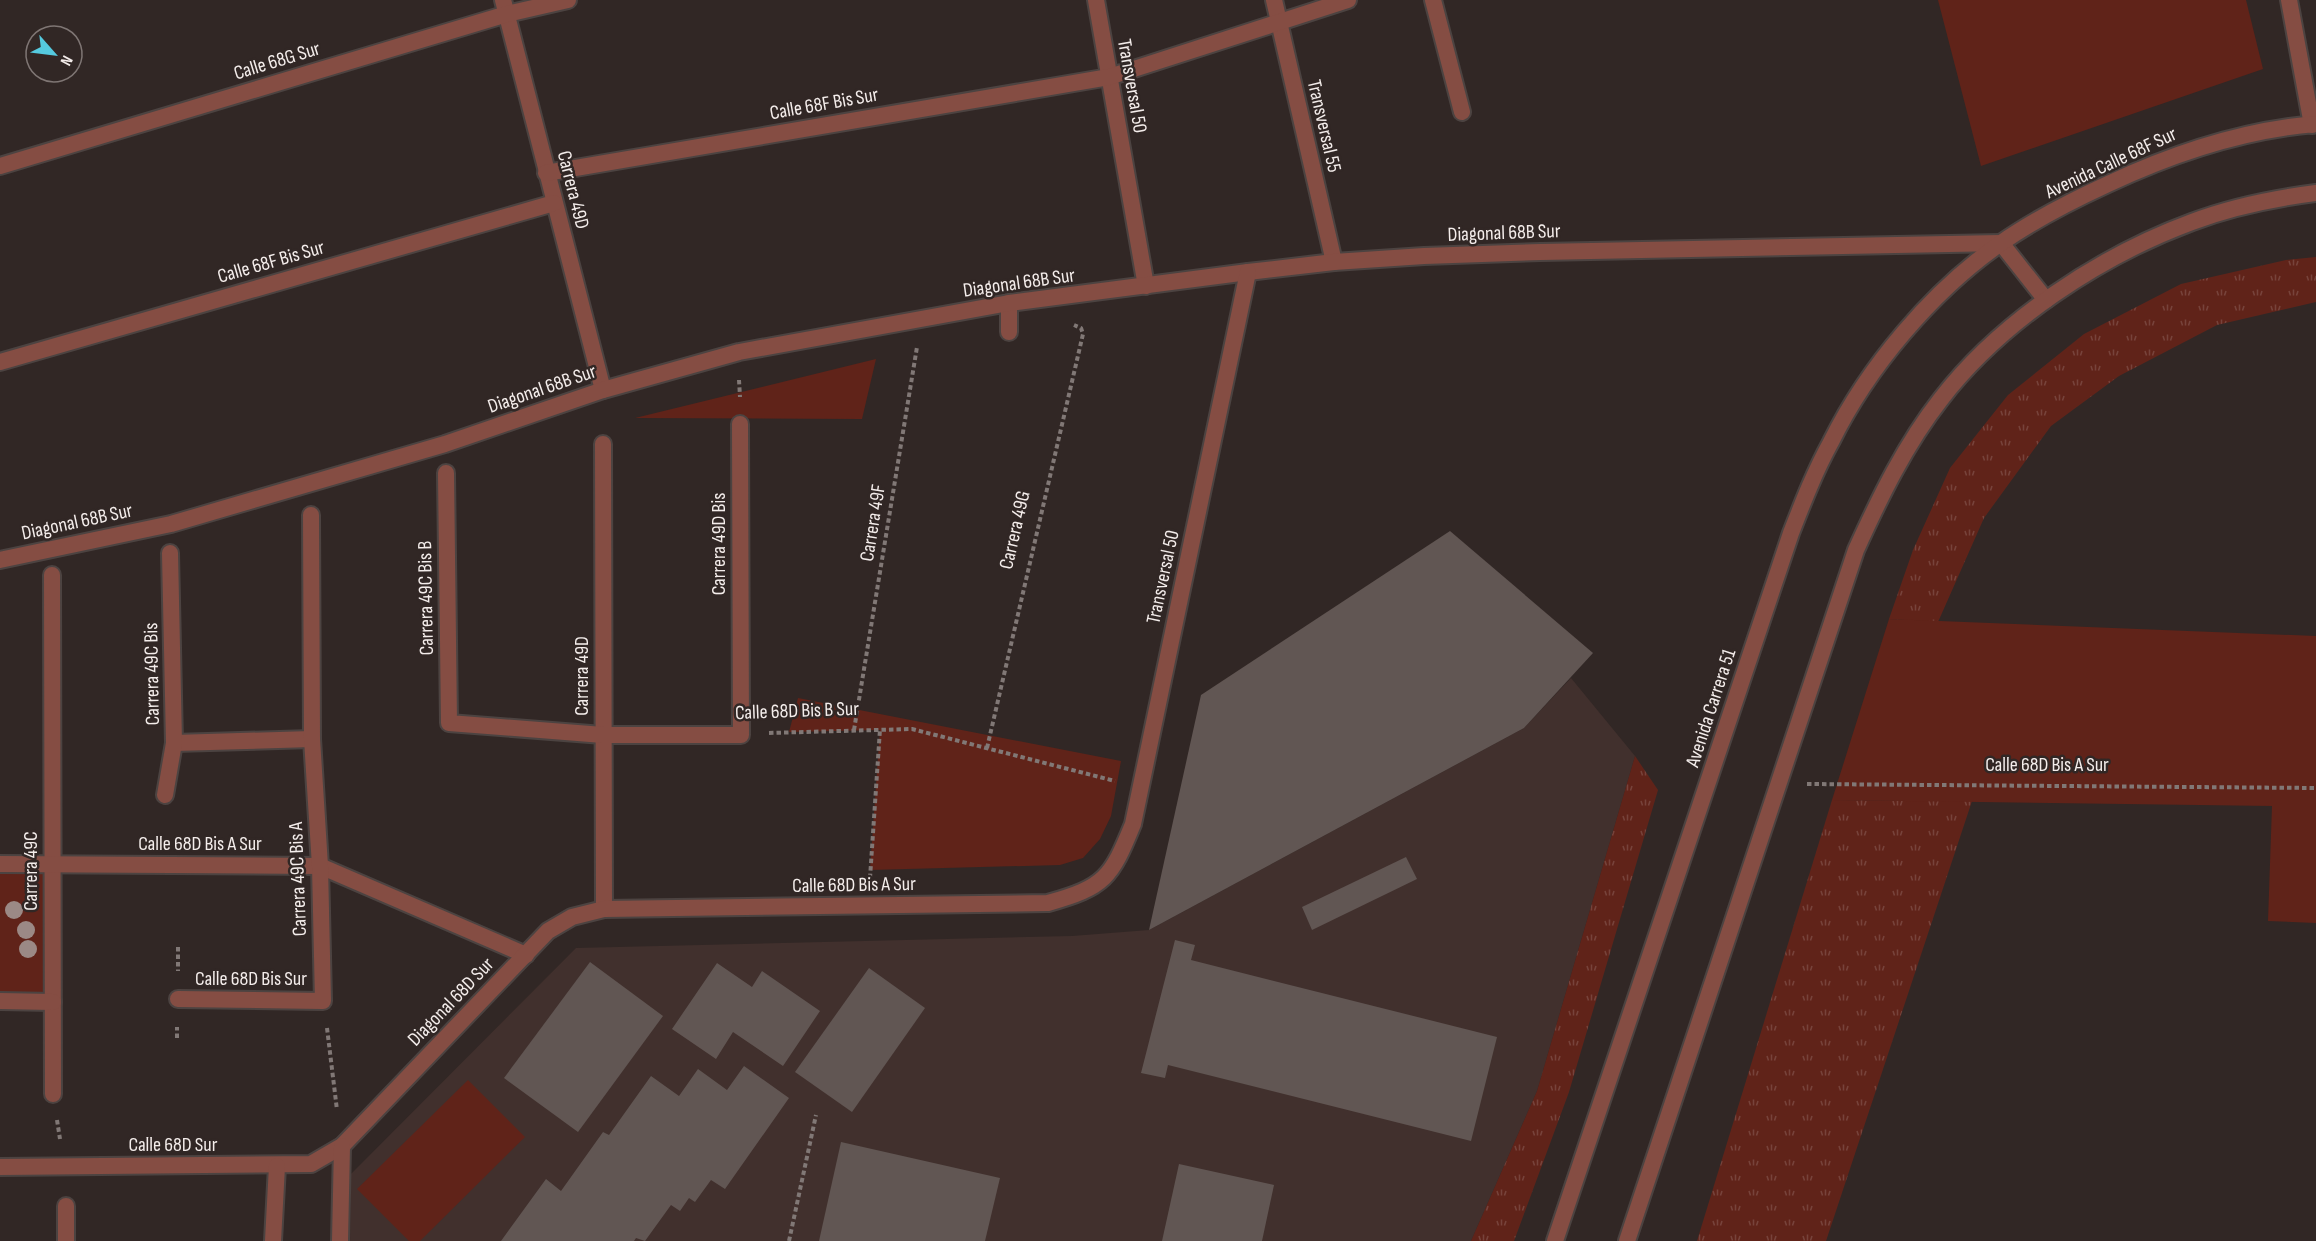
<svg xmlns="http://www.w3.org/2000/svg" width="2316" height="1241" font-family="'Sofia Sans Condensed',sans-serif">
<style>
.built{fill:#41302d}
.grass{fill:url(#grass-tufts)}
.park{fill:#602319}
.building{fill:#615653}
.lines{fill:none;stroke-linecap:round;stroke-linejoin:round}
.service-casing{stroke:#4c4341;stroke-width:20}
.minor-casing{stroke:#4c4341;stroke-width:20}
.tertiary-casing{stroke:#4c4341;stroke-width:20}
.path{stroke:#817876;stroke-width:4;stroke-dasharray:4.5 3;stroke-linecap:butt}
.service{stroke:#854d43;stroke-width:16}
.minor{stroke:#854d43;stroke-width:16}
.tertiary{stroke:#854d43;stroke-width:16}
.tree{fill:#9b8985}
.labels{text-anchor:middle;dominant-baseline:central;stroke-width:5;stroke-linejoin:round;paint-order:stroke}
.street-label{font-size:20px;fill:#f4edeb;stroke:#312725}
</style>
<defs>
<pattern id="grass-tufts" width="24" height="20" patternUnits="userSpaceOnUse" patternTransform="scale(1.5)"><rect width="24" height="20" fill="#602319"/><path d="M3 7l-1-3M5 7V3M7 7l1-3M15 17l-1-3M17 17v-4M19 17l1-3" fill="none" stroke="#77433b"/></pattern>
</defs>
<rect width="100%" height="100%" fill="#312725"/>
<!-- built -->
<path class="built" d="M1571,678L1635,756L1537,1091L1471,1241H350L351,1174L576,948L1072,936L1149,930L1524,728Z"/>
<!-- grass -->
<g class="grass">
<path d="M2316,257V302L2217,325L2119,376L2051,426L1984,518L1938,622L1889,619L1913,550L1950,468L2008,395L2084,334L2181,284L2286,260Z"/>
<path d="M1635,756L1658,790L1569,1092L1514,1241H1471L1537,1091Z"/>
<path d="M1832,800L1972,801L1826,1241H1697Z"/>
</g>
<!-- park -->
<g class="park">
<path d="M1938,0H2246L2263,69L1981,166Z"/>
<path d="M876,359L862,419L635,418Z"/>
<path d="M1889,619L2316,636V923L2268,921L2272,806L1832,800Z"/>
<path d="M798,698L1121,761L1111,816L1100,839L1083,858L1060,865L870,870L880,730L789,732Z"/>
<path d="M0,870L46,871L44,993H0Z"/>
<path d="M468,1080L525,1137L420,1241H409L357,1189Z"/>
</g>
<!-- building -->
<g class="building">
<path d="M1450,531L1593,653L1524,728L1149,930L1201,695Z"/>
<path d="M1406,857L1417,879L1312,930L1302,907Z"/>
<path d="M1175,940L1195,945L1191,960L1497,1037L1471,1141L1168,1065L1165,1078L1141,1073Z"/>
<path d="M590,962L663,1016L578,1132L504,1078Z"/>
<path d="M717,963L752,987L762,971L820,1011L783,1066L733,1032L716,1059L672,1029Z"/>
<path d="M869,968L925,1008L852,1112L795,1072Z"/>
<path d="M744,1066L789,1098L725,1189L711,1180L695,1202L689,1198L680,1211L671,1205L645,1241L636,1238L634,1241H501L546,1179L561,1191L603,1132L609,1135L651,1076L679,1096L698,1069L727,1090Z"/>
<path d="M841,1142L1000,1178L985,1241H819Z"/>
<path d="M1179,1164L1274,1185L1262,1241H1162Z"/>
</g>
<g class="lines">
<!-- service casing -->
<g class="service-casing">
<path id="service" d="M1009,303V332"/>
</g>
<!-- minor casing -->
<g class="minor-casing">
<g id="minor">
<path d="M503,0L603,390"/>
<path d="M1096,0L1146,286"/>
<path d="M1274,0L1334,262"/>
<path d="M1433,0L1462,112"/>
<path d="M2289,0L2312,125"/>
<path d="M0,166L507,14L568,0"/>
<path d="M546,173L1109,77L1348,0"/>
<path d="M0,362L554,203"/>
<path d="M603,444L604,909"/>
<path d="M446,473L449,723L603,735H741L740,424"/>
<path d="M0,560L171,524L445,444L603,390L739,352L1009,303L1248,272L1334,262L1424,256L1541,252L2001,243L2046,300"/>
<path d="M52,575L53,1094"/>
<path d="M174,743L312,739"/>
<path d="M165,795L174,743L170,553"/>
<path d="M0,864L320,866L526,955"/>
<path d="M178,999L323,1001L320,866L312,739L311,515"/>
<path d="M0,1001L53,1002"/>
<path d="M0,1167L311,1164L342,1146L548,931L572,917L604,909L1048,903C1105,887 1111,878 1133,824L1248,272"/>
<path d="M66,1206V1241"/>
<path d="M273,1241L277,1166"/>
<path d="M340,1241L342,1146"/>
</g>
</g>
<!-- tertiary casing -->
<g class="tertiary-casing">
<g id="tertiary">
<path d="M1555,1241L1791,533C1803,502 1815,471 1831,442C1868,367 1932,291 2001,243C2034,220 2071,201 2108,184C2174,153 2242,130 2316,124"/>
<path d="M1627,1241L1856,550C1880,497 1905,445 1941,399C2001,321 2100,256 2192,222C2229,208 2277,198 2316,193"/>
</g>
</g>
<!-- path -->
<g class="path">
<path d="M739,380L740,397"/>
<path d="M854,730L917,347"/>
<path d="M769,733L912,729L1115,781"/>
<path d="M987,748L1083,334L1081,328L1074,325"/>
<path d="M1807,784L2316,788"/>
<path d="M870,878L880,729"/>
<path d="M178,947V971"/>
<path d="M327,1028L337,1110"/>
<path d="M177,1038V1027"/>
<path d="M57,1120L60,1139"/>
<path d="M789,1241L816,1115"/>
</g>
<!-- service -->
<use href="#service" class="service"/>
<!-- minor -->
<use href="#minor" class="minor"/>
<!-- tertiary -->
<use href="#tertiary" class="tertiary"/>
</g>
<!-- trees -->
<g class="tree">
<circle cx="14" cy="910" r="9"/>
<circle cx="26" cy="930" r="9"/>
<circle cx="28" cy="949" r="9"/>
</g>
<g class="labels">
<!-- street labels -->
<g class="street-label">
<text transform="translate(277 61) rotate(-17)">Calle 68G Sur</text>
<text transform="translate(1132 86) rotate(80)">Transversal 50</text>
<text transform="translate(824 104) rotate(-10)">Calle 68F Bis Sur</text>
<text transform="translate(1324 126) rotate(77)">Transversal 55</text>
<text transform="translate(2111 163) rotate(-25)">Avenida Calle 68F Sur</text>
<text transform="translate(573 190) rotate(76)">Carrera 49D</text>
<text transform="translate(1504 233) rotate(-2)">Diagonal 68B Sur</text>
<text transform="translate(271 262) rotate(-16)">Calle 68F Bis Sur</text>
<text transform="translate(1019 283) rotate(-8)">Diagonal 68B Sur</text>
<text transform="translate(542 389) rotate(-19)">Diagonal 68B Sur</text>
<text transform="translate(77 522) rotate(-12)">Diagonal 68B Sur</text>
<text transform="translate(873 523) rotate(-81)">Carrera 49F</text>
<text transform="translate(1015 530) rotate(-77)">Carrera 49G</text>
<text transform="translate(719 544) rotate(-90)">Carrera 49D Bis</text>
<text transform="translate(1163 577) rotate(-78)">Transversal 50</text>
<text transform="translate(426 598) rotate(-91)">Carrera 49C Bis B</text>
<text transform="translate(152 674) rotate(-91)">Carrera 49C Bis</text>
<text transform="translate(582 676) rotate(-90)">Carrera 49D</text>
<text transform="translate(1711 708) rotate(-72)">Avenida Carrera 51</text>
<text transform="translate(797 711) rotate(-2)">Calle 68D Bis B Sur</text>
<text x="2047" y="765">Calle 68D Bis A Sur</text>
<text x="200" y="844">Calle 68D Bis A Sur</text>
<text transform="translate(31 871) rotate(-90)">Carrera 49C</text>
<text transform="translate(298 879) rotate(-92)">Carrera 49C Bis A</text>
<text transform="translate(854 885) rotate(-1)">Calle 68D Bis A Sur</text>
<text x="251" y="979">Calle 68D Bis Sur</text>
<text transform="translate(451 1002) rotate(-46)">Diagonal 68D Sur</text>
<text x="173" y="1145">Calle 68D Sur</text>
</g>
</g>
<!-- north arrow -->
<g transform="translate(54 54) rotate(118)"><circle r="28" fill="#312725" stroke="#7f7674" stroke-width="1.5"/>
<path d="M0-4.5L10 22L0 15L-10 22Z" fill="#55cadf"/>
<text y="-9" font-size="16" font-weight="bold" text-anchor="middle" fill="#f4edeb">N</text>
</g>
</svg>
